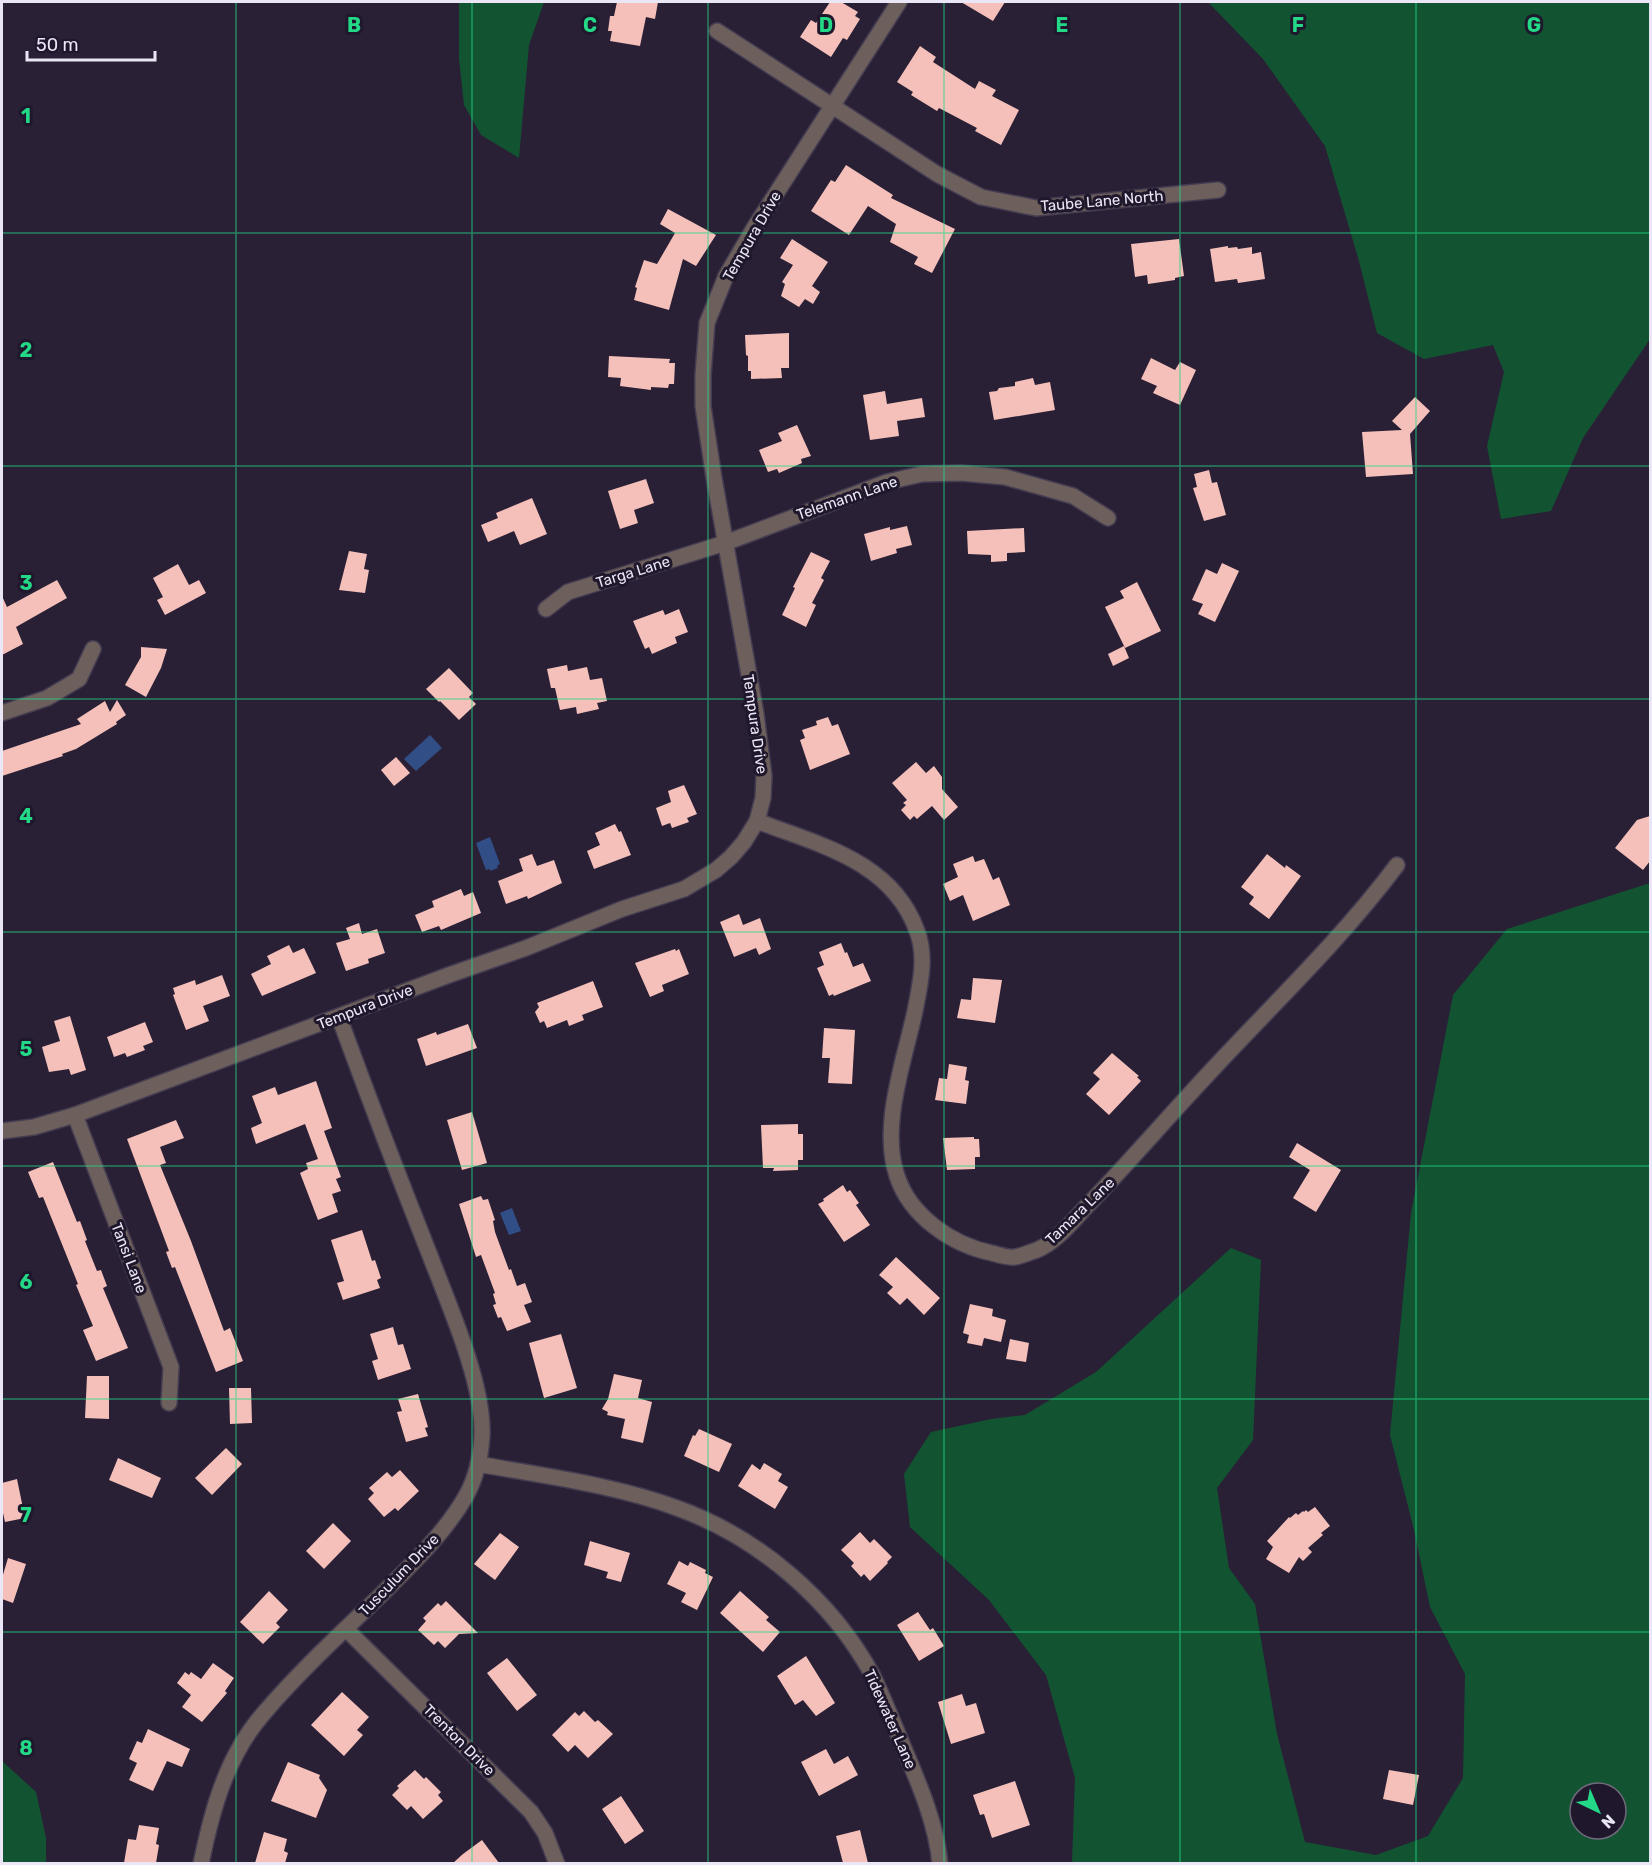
<svg xmlns="http://www.w3.org/2000/svg" width="1652" height="1865" font-family="Rubik,sans-serif">
<style>
.green{fill:#125431;fill-rule:evenodd}
.water{fill:#314e87}
.building{fill:#f5c0ba}
.lines{fill:none;stroke-linecap:round;stroke-linejoin:round}
.minor-casing{stroke:#443c51;stroke-width:18}
.minor{stroke:#6d5f5b;stroke-width:15}
.grid{fill:none;stroke:#23d886;stroke-width:1.5;stroke-opacity:0.55}
.labels{text-anchor:middle;dominant-baseline:central;stroke-width:6;stroke-linejoin:round;paint-order:stroke}
.street-label{font-size:15px;fill:#ebe6f5;stroke:#1f172c}
.grid-label{font-size:20px;text-anchor:middle;font-weight:bold;fill:#23d886;stroke:#1f172c;stroke-width:6;stroke-linejoin:round;paint-order:stroke}
</style>
<rect width="100%" height="100%" fill="#292036"/>
<!-- green -->
<g class="green">
<path d="M459,2H544L529,45L519,158L481,135L464,105L459,59Z"/>
<path d="M1208,2H1650V339L1583,438L1551,511L1501,519L1487,446L1504,372L1493,345L1424,359L1377,333L1359,261L1325,146L1263,59Z"/>
<path d="M1650,883V1863H1072L1075,1778L1046,1675L989,1600L910,1527L904,1474L931,1432L991,1419L1025,1415L1096,1372L1231,1248L1261,1260L1253,1440L1217,1488L1229,1568L1255,1604L1277,1734L1305,1842L1376,1855L1428,1836L1463,1778L1465,1674L1430,1607L1414,1530L1390,1435L1411,1213L1453,995L1507,929ZM1580,1793H1616V1829H1580Z"/>
<path d="M2,1761L36,1792L46,1838V1863H2Z"/>
</g>
<!-- water -->
<g class="water">
<path d="M430,735L442,748L416,771L404,759Z"/>
<path d="M490,837L500,864L497,866L498,868L490,871V869L486,870L476,843Z"/>
<path d="M512,1208L521,1231L509,1235L500,1213Z"/>
</g>
<!-- building -->
<g class="building">
<path d="M617,2H658L655,19L646,17L640,46L610,41L612,31H608L610,16H614Z"/>
<path d="M830,2H841L858,12L855,16L860,19L847,40L843,38L831,57L800,37L811,20L816,23Z"/>
<path d="M961,2H1005L993,21Z"/>
<path d="M920,46L936,57L933,62L975,89L979,81L996,90L992,96L1019,110L1001,145L975,131L977,128L939,108L937,111L911,95L913,92L897,82Z"/>
<path d="M846,165L893,195L891,198L955,229L932,273L914,264L918,257L890,242L896,224L868,206L849,235L811,211L831,180L835,182Z"/>
<path d="M668,209L716,235L696,266L683,259L669,310L634,300L637,288L635,287L644,260L657,264L675,233L660,224Z"/>
<path d="M792,239L828,262L812,286L820,292L813,304L805,299L799,307L781,296L785,284L782,282L793,265L780,258Z"/>
<path d="M1179,239L1184,276L1175,278V280L1148,284L1147,275L1135,277L1131,244Z"/>
<path d="M1228,246V248L1237,247L1238,249L1252,247V254L1261,252L1265,279L1238,283L1237,279L1215,282L1210,249Z"/>
<path d="M789,333V368H781L782,378L751,379V371H748V356L746,355L745,335Z"/>
<path d="M609,356L670,359L669,363H675L674,384H669L668,388L651,387V390L620,386L621,378L608,377Z"/>
<path d="M1151,358L1175,370L1180,362L1196,370L1180,405L1153,393L1157,386L1141,379Z"/>
<path d="M1033,378L1035,385L1050,382L1055,410L994,420L989,392L997,391L999,388L1015,386V382Z"/>
<path d="M885,391L887,404L922,398L925,417L897,421L899,436L870,440L863,395Z"/>
<path d="M1415,397L1430,411L1410,434L1413,474L1366,477L1362,432L1402,430L1392,421Z"/>
<path d="M797,425L811,456L801,459L802,463L779,473L777,469L768,472L759,450L782,441L778,433Z"/>
<path d="M1209,470L1212,483L1217,482L1226,515L1204,521L1193,488L1197,487L1194,474Z"/>
<path d="M646,479L654,503L634,510L638,523L620,529L608,491Z"/>
<path d="M532,498L547,534L520,545L514,531L488,542L481,525L498,518L496,513Z"/>
<path d="M907,526L912,545L896,549L897,553L871,561L864,534L890,527V530Z"/>
<path d="M1024,528L1025,552L1007,553V561L991,562V555L968,554L967,531Z"/>
<path d="M349,551L367,554L364,569L369,570L365,593L339,590Z"/>
<path d="M811,552L830,561L821,578L824,580L812,603L816,605L806,627L782,615L795,588L793,587Z"/>
<path d="M1222,563L1239,571L1215,622L1198,614L1203,604L1192,600L1206,569L1217,574Z"/>
<path d="M178,564L189,585L199,580L206,593L165,615L157,600L163,597L153,578Z"/>
<path d="M57,580L67,598L16,627L23,644L2,655V596L7,607Z"/>
<path d="M1137,582L1161,631L1125,648L1105,607L1124,598L1120,591Z"/>
<path d="M679,609L688,632L675,637L677,643L652,654L649,647L645,649L633,621L663,610L665,615Z"/>
<path d="M1124,646L1129,658L1113,666L1108,654Z"/>
<path d="M141,647L167,649L161,668L146,697L125,685L141,657Z"/>
<path d="M567,665L568,671L587,667L590,680L602,678L607,701L597,703L599,709L577,714L576,707L560,710L555,688H551L547,669Z"/>
<path d="M449,668L473,693L469,697L476,704L459,720L440,701L439,702L426,689Z"/>
<path d="M117,700L126,715L116,722L117,724L76,749L62,754L63,756L2,776V751L81,724L77,719L105,701L110,712Z"/>
<path d="M828,717L832,726L838,724L850,754L810,770L800,740L805,738L802,730L817,725L816,721Z"/>
<path d="M396,757L410,773L394,786L381,770Z"/>
<path d="M916,762L926,773L934,766L942,777V789L958,807L944,820L932,806L917,819L914,816L910,820L901,810L906,805L903,803L907,800L892,783Z"/>
<path d="M684,785L697,814L687,818L689,822L672,828L670,823L662,826L656,808L671,802L668,791Z"/>
<path d="M1650,816V861L1643,870L1615,848L1637,820Z"/>
<path d="M615,824L619,832L621,831L631,855L594,869L587,851L600,845L595,833Z"/>
<path d="M532,854L537,866L554,860L562,883L528,899L527,896L506,904L498,881L523,871L519,859Z"/>
<path d="M1267,854L1285,868L1286,865L1301,876L1269,919L1249,904L1254,897L1241,887Z"/>
<path d="M973,856L975,862L984,859L993,880L999,877L1010,905L973,921L963,895L950,901L943,884L958,877L953,864Z"/>
<path d="M461,889L464,896L473,892L481,913L441,930L439,926L422,932L415,915L434,907L432,901Z"/>
<path d="M739,914L743,925L760,918L771,949L759,955L756,948L734,957L720,922Z"/>
<path d="M359,923L362,934L377,929L385,953L368,959L369,963L346,971L336,943L350,939L346,928Z"/>
<path d="M841,943L845,953L847,952L853,967L863,963L871,981L834,996L833,994L829,996L817,968L824,965L819,952Z"/>
<path d="M289,945L293,953L304,948L316,973L262,996L251,974L271,964L267,956Z"/>
<path d="M675,949L676,951L679,949L689,974L662,985L664,991L650,997L635,963Z"/>
<path d="M222,975L230,996L203,1006L209,1021L186,1030L173,995L175,994L173,988L195,980L196,985Z"/>
<path d="M973,978L1002,980L995,1023L957,1018L961,999L971,1000Z"/>
<path d="M593,981L603,1007L582,1015L584,1020L569,1026L567,1020L547,1028L544,1021L540,1023L535,1012L539,1007L537,1003Z"/>
<path d="M70,1016L86,1070L71,1075L69,1069L49,1072L42,1047L60,1041L54,1021Z"/>
<path d="M145,1022L153,1042L143,1046L145,1050L127,1057L125,1053L114,1057L107,1037Z"/>
<path d="M468,1024L477,1048L426,1066L417,1039L436,1032L437,1035Z"/>
<path d="M824,1028L855,1030L852,1084L828,1083L830,1058H822Z"/>
<path d="M1112,1053L1139,1076L1137,1077L1141,1081L1109,1115L1086,1094L1100,1079L1093,1073Z"/>
<path d="M949,1064L967,1067L965,1080L969,1081L966,1104L935,1100L939,1078L947,1079Z"/>
<path d="M316,1081L332,1128L324,1131L341,1177L336,1179L341,1191L332,1194L338,1212L318,1220L300,1173L308,1169L306,1163L318,1159L305,1124L256,1144L251,1128L262,1123L252,1096L275,1087L278,1095Z"/>
<path d="M472,1112L487,1163L462,1170L447,1120Z"/>
<path d="M176,1120L184,1138L160,1147L166,1163L160,1165L191,1241L224,1331L230,1328L243,1361L216,1372L175,1267L172,1268L166,1252L169,1251L127,1139Z"/>
<path d="M798,1124V1134H803V1160H798V1170L773,1171L774,1168H763L761,1125Z"/>
<path d="M974,1137V1139H979L980,1157H975V1169L947,1170L943,1138Z"/>
<path d="M1297,1143L1341,1170L1316,1212L1293,1198L1310,1170L1289,1157Z"/>
<path d="M53,1162L77,1222L80,1221L87,1240L85,1241L97,1271L101,1270L107,1286L103,1288L128,1348L96,1361L83,1330L93,1326L76,1285L78,1284L43,1197L39,1198L28,1172Z"/>
<path d="M843,1185L847,1192L850,1190L859,1203L856,1205L870,1225L844,1242L818,1204L824,1201L823,1199Z"/>
<path d="M481,1196L483,1200L488,1199L495,1220L493,1221L495,1232L509,1270L511,1269L517,1286L525,1283L532,1302L524,1305L531,1322L507,1331L501,1317L498,1318L493,1305L496,1304L493,1294L495,1293L481,1255L476,1257L459,1204Z"/>
<path d="M362,1230L372,1261L375,1260L381,1278L377,1280L380,1288L343,1300L337,1283L344,1281L331,1240Z"/>
<path d="M896,1257L940,1298L924,1315L907,1298L900,1305L887,1293L893,1287L879,1275Z"/>
<path d="M970,1304L993,1309L992,1316L1006,1320L1001,1342L984,1338L982,1346L967,1343L969,1335L963,1333Z"/>
<path d="M393,1327L398,1345L403,1344L411,1369L378,1380L372,1361L378,1359L370,1334Z"/>
<path d="M561,1334L577,1388L544,1398L529,1343Z"/>
<path d="M1010,1339L1029,1343L1026,1362L1006,1359Z"/>
<path d="M614,1374L642,1380L638,1398L652,1402L643,1443L621,1438L625,1419L607,1415L608,1412L602,1409L608,1399Z"/>
<path d="M87,1376H109V1419L85,1418Z"/>
<path d="M229,1388H251L252,1423L230,1424Z"/>
<path d="M418,1394L428,1427L425,1428L428,1436L406,1442L397,1412L402,1411L398,1399Z"/>
<path d="M699,1429L732,1444L719,1472L684,1456L693,1435L695,1436Z"/>
<path d="M226,1448L242,1464L212,1495L195,1478Z"/>
<path d="M118,1458L161,1478L152,1498L109,1480Z"/>
<path d="M764,1463L782,1474L778,1481L788,1487L775,1509L738,1486L752,1464L760,1470Z"/>
<path d="M400,1470L419,1491L398,1511L395,1508L384,1517L368,1499L374,1493L369,1488L387,1472L392,1477Z"/>
<path d="M17,1479L25,1518L5,1522L3,1513H2V1483Z"/>
<path d="M1315,1507L1330,1526L1321,1533L1323,1535L1308,1548L1312,1552L1303,1561L1299,1557L1289,1573L1266,1559L1273,1547L1267,1541L1289,1517L1290,1518L1296,1513L1298,1515L1303,1511L1304,1512L1306,1510L1308,1512Z"/>
<path d="M333,1523L351,1541L324,1569L306,1551Z"/>
<path d="M860,1532L870,1543L874,1539L892,1557L887,1562L888,1563L870,1581L864,1574L861,1577L851,1566L854,1563L841,1550Z"/>
<path d="M500,1533L519,1547L495,1580L474,1564Z"/>
<path d="M590,1541L630,1553L621,1582L606,1578L608,1572L584,1565Z"/>
<path d="M8,1558L26,1564L13,1603L2,1599V1578Z"/>
<path d="M679,1561L688,1566L690,1562L706,1570L705,1573L713,1577L697,1610L681,1602L686,1593L667,1584Z"/>
<path d="M269,1591L288,1610L276,1623L280,1627L263,1644L240,1622Z"/>
<path d="M740,1591L769,1617L766,1620L780,1632L763,1652L720,1613Z"/>
<path d="M446,1601L478,1633L459,1634L445,1648L438,1641L434,1645L418,1630L426,1621L423,1618L438,1603L441,1606Z"/>
<path d="M918,1612L930,1630L933,1628L944,1646L919,1661L897,1625Z"/>
<path d="M806,1656L835,1703L816,1716L803,1700L795,1705L777,1676Z"/>
<path d="M507,1658L537,1695L517,1711L487,1673Z"/>
<path d="M213,1663L234,1678L225,1691L227,1693L202,1722L182,1707L191,1695L177,1683L185,1672L189,1675L191,1672L201,1679Z"/>
<path d="M342,1692L369,1717L357,1730L363,1735L344,1756L311,1725Z"/>
<path d="M962,1694L966,1706L976,1703L985,1733L951,1744L938,1702Z"/>
<path d="M584,1711L595,1722L598,1720L613,1734L588,1758L575,1745L568,1752L552,1735L575,1712L579,1716Z"/>
<path d="M148,1729L190,1749L182,1767L167,1761L153,1791L129,1780L137,1763L129,1759L137,1741L142,1743Z"/>
<path d="M826,1749L834,1764L848,1756L858,1775L819,1796L801,1762Z"/>
<path d="M288,1762L320,1775L319,1778L327,1790L316,1818L271,1801Z"/>
<path d="M415,1770L424,1779L426,1777L441,1792L438,1795L443,1801L423,1819L411,1806L407,1810L392,1795L399,1788L397,1786Z"/>
<path d="M1389,1770L1419,1775L1413,1805L1383,1799Z"/>
<path d="M1015,1781L1030,1825L992,1838L984,1814L980,1815L973,1795Z"/>
<path d="M621,1796L644,1831L625,1844L602,1809Z"/>
<path d="M139,1825L159,1828L156,1844L159,1845L156,1863H124L128,1839L136,1840Z"/>
<path d="M860,1830L868,1863H843L836,1836Z"/>
<path d="M264,1832L287,1839L284,1851L288,1853L285,1863H255Z"/>
<path d="M482,1840L499,1863H453L463,1854Z"/>
</g>
<g class="lines">
<!-- minor casing -->
<g class="minor-casing">
<g id="minor">
<path d="M717,31L937,174L981,197L1036,208L1218,190"/>
<path d="M546,609L568,592L725,543L887,482L922,474L961,473L1005,477L1073,496L1108,518"/>
<path d="M2,713L47,698L79,679L93,649"/>
<path d="M757,821C819,845 892,861 917,931C927,957 920,985 915,1011C904,1062 880,1126 897,1176C910,1216 952,1245 992,1253C999,1255 1008,1258 1015,1257C1022,1256 1030,1252 1037,1250C1056,1242 1071,1223 1085,1208C1120,1172 1153,1134 1187,1097C1257,1019 1334,949 1397,865"/>
<path d="M75,1115L171,1367L169,1403"/>
<path d="M2,1131L34,1127L75,1115L449,975L526,948L622,909L684,889L716,870L731,857L744,842L757,821L763,798L764,776L756,714L714,478L703,406V375L707,323L726,276L754,228L899,2"/>
<path d="M478,1464C544,1476 615,1485 677,1508C758,1537 832,1600 873,1676C882,1695 890,1715 898,1734C915,1775 936,1819 940,1864"/>
<path d="M346,1629L531,1812L545,1833L557,1864"/>
<path d="M201,1864C212,1809 227,1755 264,1713C299,1672 342,1632 381,1595C411,1565 445,1533 466,1496C476,1478 481,1455 482,1435C484,1383 448,1303 429,1253C398,1175 368,1096 339,1017"/>
</g>
</g>
<!-- minor -->
<use href="#minor" class="minor"/>
</g>
<!-- grid -->
<path class="grid" d="M236,2V1864M472,2V1864M708,2V1864M944,2V1864M1180,2V1864M1416,2V1864M2,233H1650M2,466H1650M2,699H1650M2,932H1650M2,1166H1650M2,1399H1650M2,1632H1650"/>
<g class="labels">
<!-- street labels -->
<g class="street-label">
<text transform="translate(1102 201) rotate(-5)">Taube Lane North</text>
<text transform="translate(752 236) rotate(-60)">Tempura Drive</text>
<text transform="translate(847 498) rotate(-19)">Telemann Lane</text>
<text transform="translate(633 572) rotate(-17)">Targa Lane</text>
<text transform="translate(755 724) rotate(82)">Tempura Drive</text>
<text transform="translate(365 1007) rotate(-21)">Tempura Drive</text>
<text transform="translate(1080 1211) rotate(-44)">Tamara Lane</text>
<text transform="translate(129 1258) rotate(69)">Tansi Lane</text>
<text transform="translate(399 1575) rotate(-46)">Tusculum Drive</text>
<text transform="translate(890 1719) rotate(66)">Tidewater Lane</text>
<text transform="translate(459 1740) rotate(45)">Trenton Drive</text>
</g>
</g>
<g class="grid-label">
<text x="354" y="32">B</text>
<text x="590" y="32">C</text>
<text x="826" y="32">D</text>
<text x="1062" y="32">E</text>
<text x="1298" y="32">F</text>
<text x="1534" y="32">G</text>
<text x="26" y="123">1</text>
<text x="26" y="357">2</text>
<text x="26" y="590">3</text>
<text x="26" y="823">4</text>
<text x="26" y="1056">5</text>
<text x="26" y="1289">6</text>
<text x="26" y="1522">7</text>
<text x="26" y="1755">8</text>
</g>
<!-- border -->
<rect width="1652" height="1865" fill="none" stroke="#ebe6f5" stroke-width="6"/>
<!-- north arrow -->
<g transform="translate(1598 1811) rotate(136)"><circle r="28" fill="#1f172c" stroke="#716a7c" stroke-width="1.5"/>
<path d="M0-4.5L10 22L0 15L-10 22Z" fill="#23d886"/>
<text y="-9" font-size="16" font-weight="bold" text-anchor="middle" fill="#ebe6f5">N</text>
</g>
<!-- scale -->
<path d="M27 51v9h128v-9" fill="none" stroke="#ebe6f5" stroke-width="3"/>
<text x="36" y="51" font-size="18" fill="#ebe6f5" stroke="#1f172c" stroke-width="4.5" paint-order="stroke">50 m</text>
</svg>
